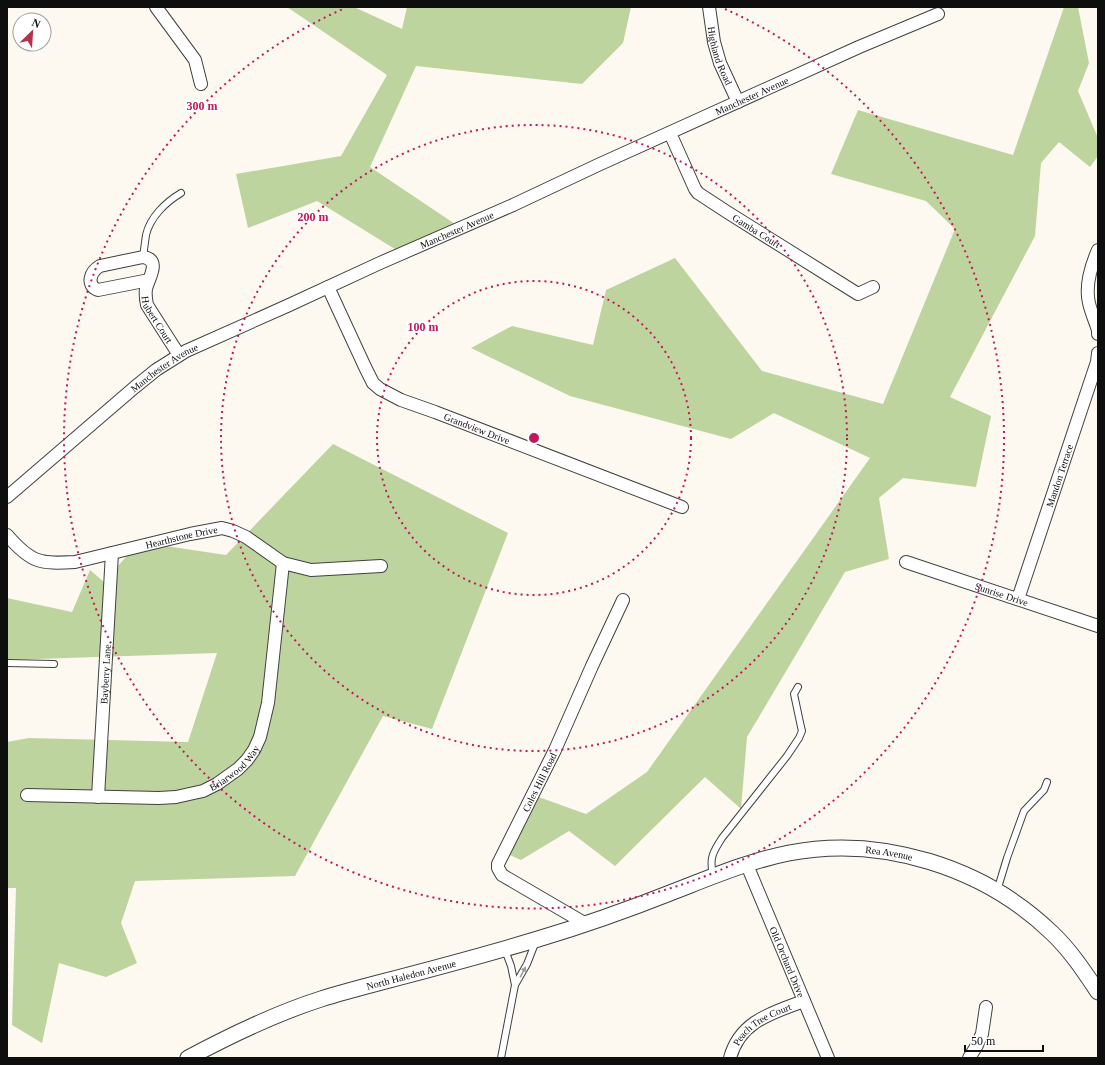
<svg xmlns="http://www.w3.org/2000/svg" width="1105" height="1065" font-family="Georgia,serif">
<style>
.forest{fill:#bed49e}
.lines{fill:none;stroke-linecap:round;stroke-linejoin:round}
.service-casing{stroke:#414141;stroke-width:8}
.minor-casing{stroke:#414141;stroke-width:14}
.tertiary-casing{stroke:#414141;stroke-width:17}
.service{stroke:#fff;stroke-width:6}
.minor{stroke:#fff;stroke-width:12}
.tertiary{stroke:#fff;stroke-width:15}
.oneway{fill:#9f9f9f}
.ring{fill:none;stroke:#c2185b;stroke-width:2;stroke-dasharray:2 4}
.labels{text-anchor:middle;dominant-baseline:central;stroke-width:4;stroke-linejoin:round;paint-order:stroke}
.street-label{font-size:10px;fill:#0e0e0e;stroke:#fff}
.centre{fill:#c2185b;stroke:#fff;stroke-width:2}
.ring-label{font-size:12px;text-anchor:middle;font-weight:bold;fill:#c2185b;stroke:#fff;stroke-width:4;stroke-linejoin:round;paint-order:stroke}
</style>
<rect width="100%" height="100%" fill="#fdf9f1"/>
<!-- forest -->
<g class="forest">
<path d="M287,7H354L402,29L407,7H631L623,43L582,84L416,66L370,167L461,228L403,254L317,201L248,228L236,174L341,156L387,75Z"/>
<path d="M1064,7H1078L1089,63L1078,91L1098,138V156L1090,167L1059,142L1041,163L1035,236L950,397L991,416L976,487L903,478L879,498L889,559L845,572L747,737L741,809L705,777L615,866L569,831L521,860L503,852L533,795L586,814L647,772L870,458L774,413L731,439L570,396L471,348L512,326L593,345L606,290L675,258L762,371L883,404L955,229L926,201L831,174L858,110L1013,155Z"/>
<path d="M333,444L508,533L432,729L383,716L295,876L135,881L121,923L137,963L106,977L59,963L42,1043L12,1025L16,888H7V742L29,738L188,742L217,653L7,660V598L72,612L90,570L104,582L139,542L226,555Z"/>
</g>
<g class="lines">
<!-- service casing -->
<g class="service-casing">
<g id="service">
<path d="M143,257C144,250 145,242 146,235C150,217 166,202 181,193"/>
<path d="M7,663L54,664"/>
<path d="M713,875C709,858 713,852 722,838L787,756L799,738L802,731L801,727L794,694L798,687"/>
<path d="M997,891L1007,858L1024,811L1044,790L1047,782"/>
<path d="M505,950L511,966L515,985L527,964L536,941"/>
<path d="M501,1058L515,985"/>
</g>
</g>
<!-- minor casing -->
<g class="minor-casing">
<g id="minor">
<path d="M156,7L195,60L201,84"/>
<path id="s1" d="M709,7L714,42L720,63L738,102"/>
<path id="s2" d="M670,133L695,189L698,193L727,212L858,294L873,287"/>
<path d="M1098,250C1091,266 1085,286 1089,303C1091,312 1095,321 1098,330V334"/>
<path id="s3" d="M149,280L98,290C85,285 91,271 100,266L143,257C162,260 148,279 146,289C145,295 146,300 147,305L179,355"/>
<path id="s4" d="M328,287L365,367L373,383L380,389L401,400L435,412L682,507"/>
<path id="s5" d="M7,497L135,387L156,370L186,351L287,306L380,263L513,205L598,165L859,47L938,14"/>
<path id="s6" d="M7,535C31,563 40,564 75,562L190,534L222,528L233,531L246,537L283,563L311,570L381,566"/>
<path id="s7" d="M906,562L1098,626"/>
<path id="s8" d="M1018,599L1097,362L1098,353"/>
<path id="s9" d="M27,795L159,798L176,797L203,791L217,784L238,769L247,760L254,750L260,737L268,703L283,563"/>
<path id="s10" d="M98,797L112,553"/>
<path id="s11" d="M747,865L828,1058"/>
<path id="s12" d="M586,924L502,875L498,868V864L555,750L592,666L623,600"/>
<path id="s13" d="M730,1058C740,1021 772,1013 804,1001"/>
<path d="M969,1058L976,1047L982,1034L986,1007"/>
</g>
</g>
<!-- tertiary casing -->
<g class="tertiary-casing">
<g id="tertiary">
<path id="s14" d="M188,1058C231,1035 274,1014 321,999C340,993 359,988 378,983C432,969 485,955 538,939C582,926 627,910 670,893C709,878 748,861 789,853C881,835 984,867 1052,933C1070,950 1084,971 1098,992"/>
</g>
</g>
<!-- service -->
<use href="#service" class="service"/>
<!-- minor -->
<use href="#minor" class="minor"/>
<!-- tertiary -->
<use href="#tertiary" class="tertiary"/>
</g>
<!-- one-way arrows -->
<defs><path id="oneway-solid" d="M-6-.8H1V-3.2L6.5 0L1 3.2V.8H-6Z"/></defs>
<use class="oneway" href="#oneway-solid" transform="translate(523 972) rotate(-62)"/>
<!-- distance rings -->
<g class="ring">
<circle cx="534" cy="438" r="157"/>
<circle cx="534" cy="438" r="313"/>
<path d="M725 9A470 470 0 1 1 343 9"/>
</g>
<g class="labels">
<!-- street labels -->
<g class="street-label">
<text stroke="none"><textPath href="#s1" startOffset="50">Highland Road</textPath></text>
<text stroke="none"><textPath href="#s5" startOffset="852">Manchester Avenue</textPath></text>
<text stroke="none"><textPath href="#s5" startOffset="528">Manchester Avenue</textPath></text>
<text stroke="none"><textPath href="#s2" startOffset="136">Gamba Court</textPath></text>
<text stroke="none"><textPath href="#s3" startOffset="199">Hubert Court</textPath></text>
<text stroke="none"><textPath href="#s5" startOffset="204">Manchester Avenue</textPath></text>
<text stroke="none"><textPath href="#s4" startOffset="220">Grandview Drive</textPath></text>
<text stroke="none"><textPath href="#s8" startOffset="130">Mandon Terrace</textPath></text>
<text stroke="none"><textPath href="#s6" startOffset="187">Hearthstone Drive</textPath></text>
<text stroke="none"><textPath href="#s7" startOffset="101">Sunrise Drive</textPath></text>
<text stroke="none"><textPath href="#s10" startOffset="123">Bayberry Lane</textPath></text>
<text stroke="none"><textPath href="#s9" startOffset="216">Briarwood Way</textPath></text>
<text stroke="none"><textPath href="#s12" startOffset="201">Coles Hill Road</textPath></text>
<text stroke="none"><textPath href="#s14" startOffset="737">Rea Avenue</textPath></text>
<text stroke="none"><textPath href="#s11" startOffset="105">Old Orchard Drive</textPath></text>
<text stroke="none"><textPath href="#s14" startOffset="239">North Haledon Avenue</textPath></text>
<text stroke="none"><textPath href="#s13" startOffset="49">Peach Tree Court</textPath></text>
</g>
</g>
<circle cx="534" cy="438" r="6" class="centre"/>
<g class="ring-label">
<text x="202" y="110">300 m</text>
<text x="313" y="221">200 m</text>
<text x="423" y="331">100 m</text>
</g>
<!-- border -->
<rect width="1105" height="1065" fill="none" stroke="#0e0e0e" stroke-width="16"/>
<!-- north arrow -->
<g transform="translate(32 32) rotate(25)"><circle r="19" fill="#ffffff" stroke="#9f9f9f"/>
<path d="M0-3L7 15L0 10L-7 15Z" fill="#b0344c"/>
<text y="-6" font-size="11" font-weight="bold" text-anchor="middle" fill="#0e0e0e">N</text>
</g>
<!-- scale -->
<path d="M965 1045v6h78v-6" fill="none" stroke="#0e0e0e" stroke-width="2"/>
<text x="971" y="1045" font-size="12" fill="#0e0e0e" stroke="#ffffff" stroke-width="3" paint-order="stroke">50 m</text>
</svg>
